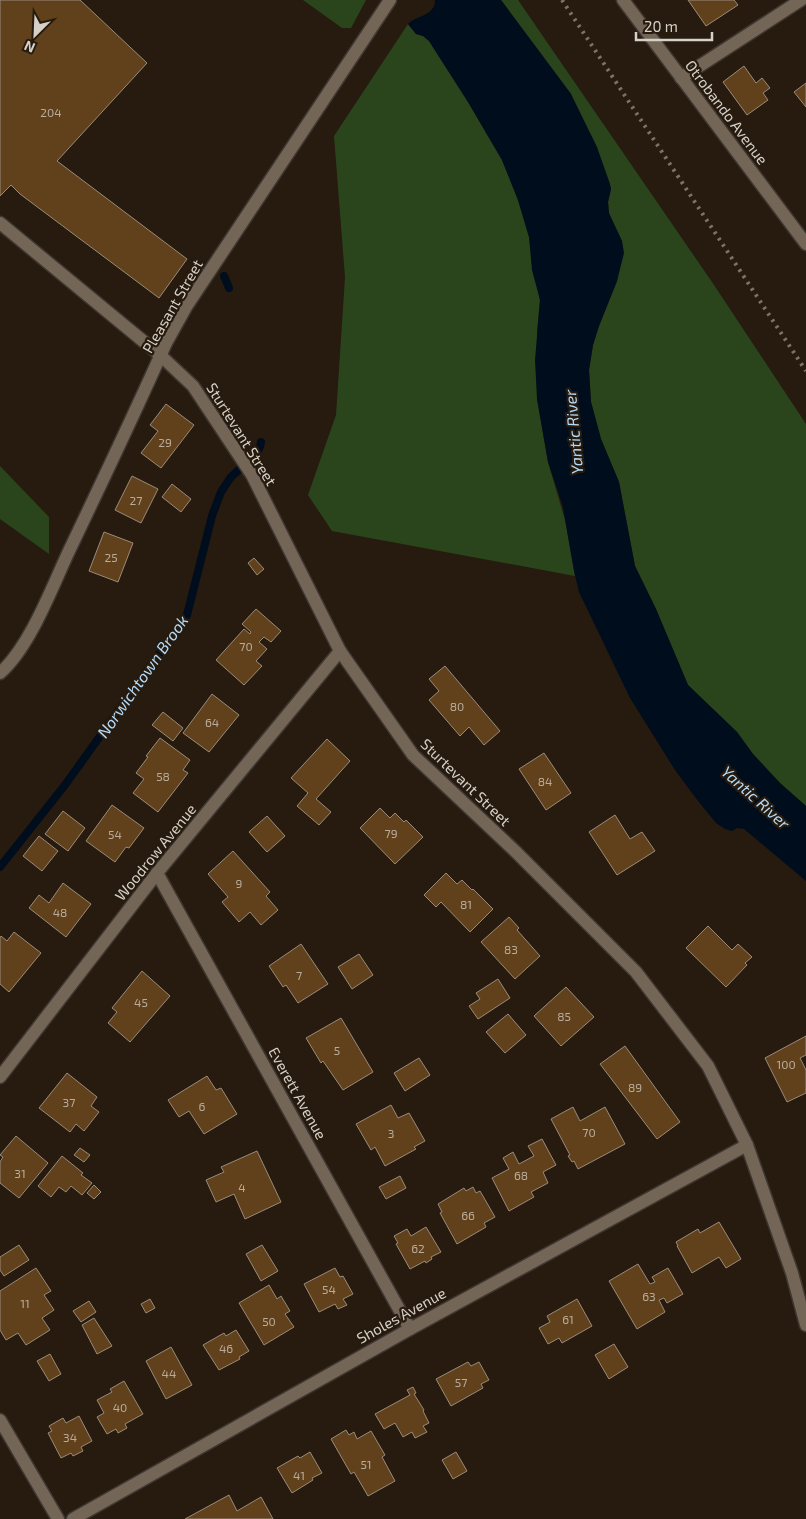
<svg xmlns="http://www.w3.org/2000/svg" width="806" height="1519" font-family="'Exo 2',sans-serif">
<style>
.green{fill:#2a451c}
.water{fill:#000d1d}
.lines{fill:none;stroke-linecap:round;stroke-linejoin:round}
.stream{stroke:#000d1d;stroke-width:8}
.building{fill:#61411b;stroke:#9a8b7c}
.minor-casing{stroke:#3e3630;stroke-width:15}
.minor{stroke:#736657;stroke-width:12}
.rail{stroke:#7c7368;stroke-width:4;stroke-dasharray:2.5 5;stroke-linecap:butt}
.labels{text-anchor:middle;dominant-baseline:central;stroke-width:4.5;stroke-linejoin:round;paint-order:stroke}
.number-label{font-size:12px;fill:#baac9c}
.street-label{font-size:15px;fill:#d7d0c7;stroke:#261b0e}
.water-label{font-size:16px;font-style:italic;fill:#b4dbf9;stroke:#261b0e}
</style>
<rect width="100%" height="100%" fill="#261b0e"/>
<!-- green -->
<g class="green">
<path d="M303,0H366L351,28H342Z"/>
<path d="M501,0H518L712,282L806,424V806L780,783L753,754L737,732L688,685L656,609L635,566L619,482L601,439L591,402L589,370L593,345L599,326L617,281L622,241L609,214L608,202L611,189L571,94Z"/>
<path d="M408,24L416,34L423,36L429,41L468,102L502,160L518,200L529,237L540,300L537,331V399L548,462L565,520L575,576L332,531L308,495L336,415L345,277L334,136Z"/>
<path d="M0,466L49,517V554L0,519Z"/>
</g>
<!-- water -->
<path class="water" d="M435,0H501L571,94L597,147L610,184L611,189L608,202L609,213L622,241L624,253L617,281L599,326L593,345L589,370L591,402L601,439L619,482L635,566L656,609L688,685L737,732L753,754L780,783L806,806V881L744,829L737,828L732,831L725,829L716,823L698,801L675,770L630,698L579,592L574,571L563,507L548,462L537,399L535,360L540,300L532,270L529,237L518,200L502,160L468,102L429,41L423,36L416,34L408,24C417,15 435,16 435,0Z"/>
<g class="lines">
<!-- stream -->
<g class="stream">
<path d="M224,276L229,288"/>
<path d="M0,867L65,785L187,615L212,516L221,492L231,477L255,455L260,447L261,442"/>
</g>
</g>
<!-- building -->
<g class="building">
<path d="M0,0H80L147,63L57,161L187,259L159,298L20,194L11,185L0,196Z"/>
<path d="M688,0H734L738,5L706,26Z"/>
<path d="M744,66L756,83L762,78L770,88L763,93L768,100L747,115L723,82Z"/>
<path d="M806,83V107L794,92Z"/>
<path d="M166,404L194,425L161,468L141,453L158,431L150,425Z"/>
<path d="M132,476L158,489L141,523L115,510Z"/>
<path d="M172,484L191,499L181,512L162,497Z"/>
<path d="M104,532L133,543L118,582L89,571Z"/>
<path d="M254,558L264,569L257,575L248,563Z"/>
<path d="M256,609L281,631L271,642L264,637L259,642L267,649L256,661L262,666L244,685L216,660L244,629L250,634L251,632L242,624Z"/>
<path d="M445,666L500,731L484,745L469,727L460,736L429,700L439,691L429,679Z"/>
<path d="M212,694L239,715L209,752L183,733Z"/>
<path d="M163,712L183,728L173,741L152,725Z"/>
<path d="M160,738L190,760L183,770L188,773L158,812L133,793L144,779L136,773L148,757L146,756Z"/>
<path d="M327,739L350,761L316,799L331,812L319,825L297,806L308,793L291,778Z"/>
<path d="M544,753L571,793L546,810L519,769Z"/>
<path d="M112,805L144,828L129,848L126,847L115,862L86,841Z"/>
<path d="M380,808L390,818L395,813L404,822L406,820L423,837L395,864L360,828Z"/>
<path d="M63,811L85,828L68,851L45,834Z"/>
<path d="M615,815L630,839L642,832L655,851L617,875L589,832Z"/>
<path d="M267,816L285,836L267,852L249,832Z"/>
<path d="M39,836L58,851L42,871L23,856Z"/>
<path d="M233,851L270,892L266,896L278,910L261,925L250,912L239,922L222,902L228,897L208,874Z"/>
<path d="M446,873L457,884L462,880L472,890L473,889L493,909L470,932L441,902L436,907L424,895Z"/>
<path d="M63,883L91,904L66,937L29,908L39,895L49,903Z"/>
<path d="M509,917L519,928L517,930L540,956L515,979L481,942Z"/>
<path d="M708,926L732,950L738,944L752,957L745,963L747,965L726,987L686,948Z"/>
<path d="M14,932L41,953L9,992L0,984V938L1,936L7,941Z"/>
<path d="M301,944L328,984L298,1003L286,985L283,987L269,966Z"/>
<path d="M359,954L373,975L352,989L338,967Z"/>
<path d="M142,971L170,996L130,1042L108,1023L117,1012L112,1008Z"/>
<path d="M498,979L510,998L478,1019L469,1006L480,999L476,993Z"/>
<path d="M566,987L594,1017L561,1046L534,1016Z"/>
<path d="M508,1014L526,1035L505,1053L486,1032Z"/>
<path d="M341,1018L373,1072L343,1090L323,1061L321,1063L306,1038Z"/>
<path d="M806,1036V1055L800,1058L806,1070V1093L787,1102L765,1058Z"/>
<path d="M625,1046L680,1122L657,1139L600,1064Z"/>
<path d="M419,1058L430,1075L405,1091L394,1073Z"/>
<path d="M67,1073L97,1097L91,1106L99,1112L84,1131L76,1124L70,1132L39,1108Z"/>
<path d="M207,1076L216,1090L221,1088L237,1114L204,1134L189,1111L179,1117L168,1100Z"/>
<path d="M391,1105L398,1118L409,1113L425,1141L414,1147L416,1149L385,1166L375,1147L371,1150L356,1124Z"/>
<path d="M573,1107L580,1121L605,1107L625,1144L578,1169L574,1161L572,1162L568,1156L570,1155L551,1119Z"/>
<path d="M16,1136L48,1163L19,1198L0,1183V1162L3,1157L0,1155Z"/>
<path d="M542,1139L556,1165L543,1172L548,1183L531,1192L534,1197L509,1211L492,1178L509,1169L503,1158L513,1152L519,1164L534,1156L528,1146Z"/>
<path d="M80,1148L90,1155L84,1162L74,1155Z"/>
<path d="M257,1151L281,1202L245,1219L234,1194L216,1202L206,1180L224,1172L221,1167Z"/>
<path d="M62,1156L83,1173L81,1175L92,1183L82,1195L71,1186L66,1192L59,1187L51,1197L38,1186Z"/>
<path d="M400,1176L406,1188L386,1199L379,1187Z"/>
<path d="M94,1185L101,1192L94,1199L87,1193Z"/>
<path d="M473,1187L476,1193L480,1191L495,1217L484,1223L486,1227L457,1244L440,1213L442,1212L438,1204L464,1188L466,1191Z"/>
<path d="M719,1222L741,1259L726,1268L719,1257L692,1273L677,1246H678L676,1242L698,1229L700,1233Z"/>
<path d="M426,1227L441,1252L431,1257L432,1259L426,1263L425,1261L410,1269L396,1244L398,1243L394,1236L407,1229L411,1236Z"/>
<path d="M19,1245L29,1260L4,1276L0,1270V1257Z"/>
<path d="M262,1245L278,1271L261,1281L246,1254Z"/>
<path d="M638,1264L650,1284L655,1282L652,1277L668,1268L683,1294L667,1303L664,1298L659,1300L665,1312L637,1329L609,1281Z"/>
<path d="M36,1268L51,1291L44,1295L54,1310L42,1318L50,1330L26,1345L18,1333L6,1340L0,1330V1291Z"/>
<path d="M335,1268L340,1277L343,1276L353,1294L343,1299L347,1305L338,1309L335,1304L319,1312L304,1284Z"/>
<path d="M269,1285L277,1299L281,1296L290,1311L285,1314L294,1327L264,1345L239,1303Z"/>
<path d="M150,1299L155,1308L146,1313L141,1304Z"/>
<path d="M577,1299L592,1326L562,1343L559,1338L548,1344L539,1328L550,1322L547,1316Z"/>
<path d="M89,1301L96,1312L81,1322L73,1311Z"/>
<path d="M94,1318L112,1346L97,1354L82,1325Z"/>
<path d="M236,1330L249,1351L239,1357L240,1359L219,1370L203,1345L224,1333L226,1336Z"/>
<path d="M614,1344L628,1367L609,1379L595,1355Z"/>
<path d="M171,1347L192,1385L166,1399L146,1361Z"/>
<path d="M50,1354L61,1374L49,1381L37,1361Z"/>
<path d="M468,1362L471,1366L479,1362L489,1380L481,1384L483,1388L451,1406L436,1379Z"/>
<path d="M124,1381L143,1414L125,1424L127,1428L118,1433L116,1429L107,1434L97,1417L104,1413L97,1400L112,1392L110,1389Z"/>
<path d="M413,1387L416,1393L414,1394L424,1410L423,1411L429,1423L423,1426L427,1432L415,1438L412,1432L403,1437L395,1423L384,1429L375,1414L410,1395L407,1390Z"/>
<path d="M79,1416L92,1441L81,1447L83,1451L73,1456L71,1453L61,1458L48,1433L52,1431L49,1426L63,1418L66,1423Z"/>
<path d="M346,1430L349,1435L354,1432L357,1439L371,1431L385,1455L382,1457L395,1481L368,1496L354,1472L351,1474L331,1439Z"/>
<path d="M310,1452L322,1473L312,1478L313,1480L292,1493L277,1468L298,1456L300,1458Z"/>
<path d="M456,1452L467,1471L453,1479L442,1460Z"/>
<path d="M229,1495L237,1511L261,1497L273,1519H185Z"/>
</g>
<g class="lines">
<!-- minor casing -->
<g class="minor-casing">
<g id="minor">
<path d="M623,0L806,244"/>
<path d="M681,78L801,0"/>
<path d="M0,223L160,355L193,386L252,475L340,651L413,755L515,851L636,972L708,1066L747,1145L792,1273L806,1325"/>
<path d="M0,673C30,647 52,587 69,551C102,482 135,413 166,343L186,307L390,0"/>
<path d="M157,873L410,1329"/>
<path d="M0,1077L157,873L340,651"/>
<path d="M0,1420L58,1519"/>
<path d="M73,1519L410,1329L747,1145"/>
</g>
</g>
<!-- minor -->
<use href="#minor" class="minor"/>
<!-- rail -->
<path class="rail" d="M562,0L806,371"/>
</g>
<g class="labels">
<!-- number labels -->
<g class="number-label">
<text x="51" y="112">204</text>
<text x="165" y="442">29</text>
<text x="136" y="500">27</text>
<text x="111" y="557">25</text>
<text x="246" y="646">70</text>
<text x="457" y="706">80</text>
<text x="212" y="722">64</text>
<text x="163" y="776">58</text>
<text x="545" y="781">84</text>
<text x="391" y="833">79</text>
<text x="115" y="834">54</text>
<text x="239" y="883">9</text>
<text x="466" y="904">81</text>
<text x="60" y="912">48</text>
<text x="511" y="949">83</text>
<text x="299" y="975">7</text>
<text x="141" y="1002">45</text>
<text x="564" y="1016">85</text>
<text x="337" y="1050">5</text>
<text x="786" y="1064">100</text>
<text x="635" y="1087">89</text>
<text x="69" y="1102">37</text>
<text x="202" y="1106">6</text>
<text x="589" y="1132">70</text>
<text x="391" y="1133">3</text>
<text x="20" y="1173">31</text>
<text x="521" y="1175">68</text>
<text x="242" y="1187">4</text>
<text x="468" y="1215">66</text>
<text x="418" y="1248">62</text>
<text x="329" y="1289">54</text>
<text x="649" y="1296">63</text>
<text x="25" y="1303">11</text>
<text x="568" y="1319">61</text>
<text x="269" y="1321">50</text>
<text x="226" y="1348">46</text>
<text x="169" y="1373">44</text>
<text x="461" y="1382">57</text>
<text x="120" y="1407">40</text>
<text x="70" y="1437">34</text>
<text x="366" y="1464">51</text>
<text x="299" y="1475">41</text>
</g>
<!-- street labels -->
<g class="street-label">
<text transform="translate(727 112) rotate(53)">Otrobando Avenue</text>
<text transform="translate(172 306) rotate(-60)">Pleasant Street</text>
<text transform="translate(242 434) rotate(58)">Sturtevant Street</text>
<text transform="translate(466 782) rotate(44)">Sturtevant Street</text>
<text transform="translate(155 852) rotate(-51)">Woodrow Avenue</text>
<text transform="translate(298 1093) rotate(61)">Everett Avenue</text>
<text transform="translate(401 1315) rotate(-29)">Sholes Avenue</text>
</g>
<!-- water labels -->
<g class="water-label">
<text transform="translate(573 432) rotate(-95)">Yantic River</text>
<text transform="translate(142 676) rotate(-55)">Norwichtown Brook</text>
<text transform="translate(756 797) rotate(42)">Yantic River</text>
</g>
</g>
<!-- north arrow -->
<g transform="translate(35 35) rotate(204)" stroke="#261b0e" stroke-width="4" paint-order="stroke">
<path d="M0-4L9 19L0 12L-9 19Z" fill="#d7d0c7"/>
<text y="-8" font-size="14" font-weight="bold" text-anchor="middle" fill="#d7d0c7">N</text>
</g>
<!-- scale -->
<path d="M636 32v8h76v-8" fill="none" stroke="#d7d0c7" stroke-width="2.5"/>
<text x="644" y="32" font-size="15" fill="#d7d0c7" stroke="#261b0e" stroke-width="4" paint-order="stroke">20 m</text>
</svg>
